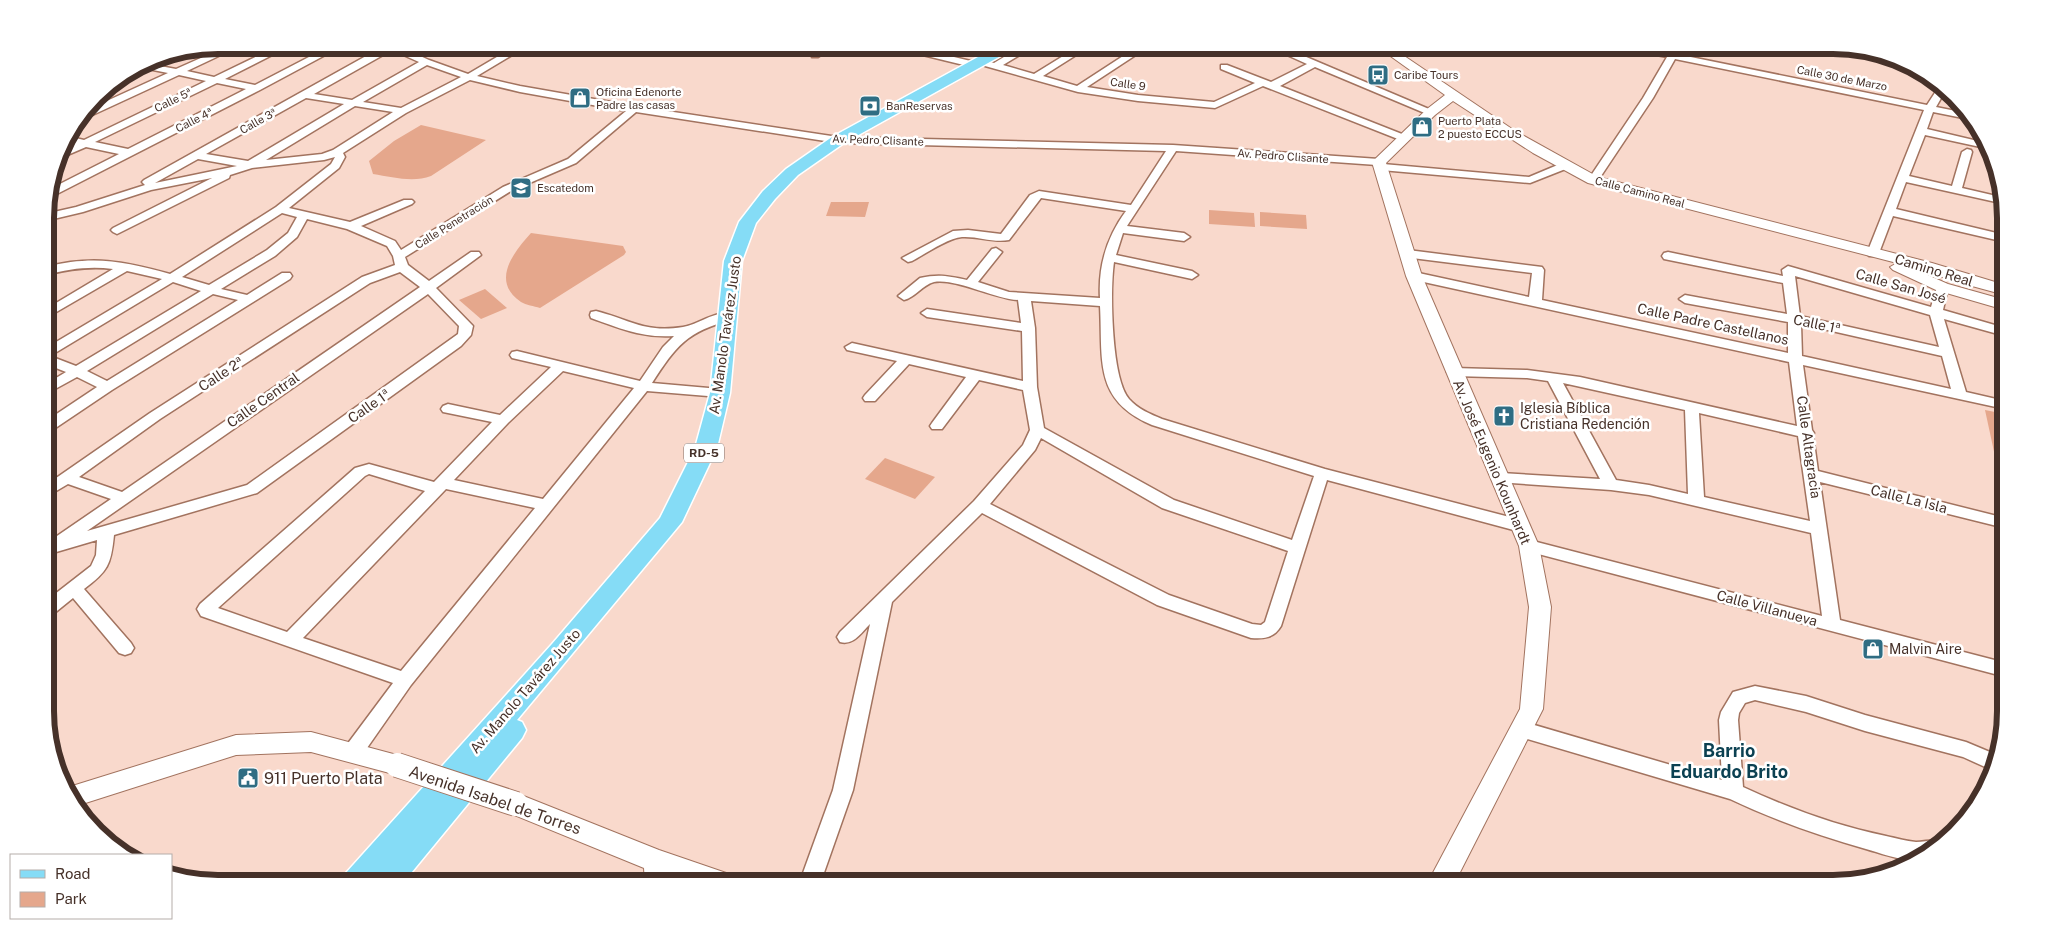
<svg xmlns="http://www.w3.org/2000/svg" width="2051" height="929" font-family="'Public Sans',sans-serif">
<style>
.green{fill:#e5a78c}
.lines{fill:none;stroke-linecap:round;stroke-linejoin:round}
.minor-casing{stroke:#a2735f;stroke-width:3}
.tertiary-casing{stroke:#a2735f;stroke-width:2}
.secondary-casing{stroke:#a2735f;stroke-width:3}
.primary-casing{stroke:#fff;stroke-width:3}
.minor{fill:#fff;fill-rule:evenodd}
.tertiary{fill:#fff;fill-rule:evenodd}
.secondary{fill:#c2edfa;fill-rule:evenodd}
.primary{fill:#85dcf6;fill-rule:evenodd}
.tertiary-bridge-casing{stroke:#a2735f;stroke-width:26;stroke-linecap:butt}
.tertiary-bridge{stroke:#fff;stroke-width:24}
.labels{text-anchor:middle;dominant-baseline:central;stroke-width:5;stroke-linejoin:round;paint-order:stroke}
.far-poi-label{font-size:11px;fill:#463129;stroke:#fff;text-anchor:start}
.far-street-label{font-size:11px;fill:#463129;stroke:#fff}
.shield{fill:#fff;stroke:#7e6f69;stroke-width:1}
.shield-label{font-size:12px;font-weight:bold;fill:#463129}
.street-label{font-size:14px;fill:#463129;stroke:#fff}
.poi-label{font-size:14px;fill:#463129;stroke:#fff;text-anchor:start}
.near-poi-label{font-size:16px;fill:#463129;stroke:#fff;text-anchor:start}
.near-street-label{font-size:16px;fill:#463129;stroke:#fff}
.near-neighbourhood-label{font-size:18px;font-weight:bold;fill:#0c4152;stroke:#fff}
.rim{fill:none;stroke:#463129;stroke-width:6}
</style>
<rect width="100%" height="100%" fill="#f9d9cc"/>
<!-- green -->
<g class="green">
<path d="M421,125L486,140L431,176C413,183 392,177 373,174L369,161L394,141Z"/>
<path d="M831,202H869L865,217L826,216Z"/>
<path d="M1209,210L1254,213L1255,227L1209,224Z"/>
<path d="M1260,212L1306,215L1307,229L1260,226Z"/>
<path d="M531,233L623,246L626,252L624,255L540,308C534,306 526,305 521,302C490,281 514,252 531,233Z"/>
<path d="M485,289L507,308L481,319L459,300Z"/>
<path d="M1985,410L2005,414V484H2001Z"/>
<path d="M885,458L935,477L915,499L865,479Z"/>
</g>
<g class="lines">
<!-- minor casing -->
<g class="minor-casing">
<g id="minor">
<path d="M230,45H242L187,71L214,77L280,45H292L225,79L255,85L332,45H344L260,90L53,196L48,197L50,189L119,154L86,147L58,159L60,151L75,144L63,142L67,136L84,140L206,81L179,75L86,118L80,119L87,110L168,73L138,67L144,63L176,69ZM217,83L246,89L128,149L95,142Z"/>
<path d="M383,45H396L429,60L468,74L517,45H529L477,76L520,86L634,106L838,137L1173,145L1379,159L1383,160V164L1529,177L1560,164H1568L1569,166L1568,168L1530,183L1381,170L1377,169V165L1176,151L1127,226L1184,233L1190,237L1184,241L1123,233L1116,255L1192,271L1198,275L1192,279L1114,262C1110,290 1111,378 1129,399C1138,409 1150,414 1162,419L1325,469L1521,520L1527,522L1529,526L1527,530L1521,532L1327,480L1281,626C1274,638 1264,639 1251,638L1157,605L982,513L892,602L853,790L820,884H799L833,790L870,624C861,633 853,646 840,642L837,637L840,632L974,501L1023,445L1030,430L1023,390L979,380L942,429H932L930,426L932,423L966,377L909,364L875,401H865L863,398L865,395L897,361L847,350L845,347L852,343L1023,381L1022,331L927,317L921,313L927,309L1021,323L1018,300C994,299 956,278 934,282C922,285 916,297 904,300L898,296L920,278C939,274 948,276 967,280L992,249L996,248L1002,252L978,282L1009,292L1100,298C1098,265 1107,237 1126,211L1041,198L1009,240C993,243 978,236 962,237C948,238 925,254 912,261L908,262L902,258L953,231L968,230L1001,234L1030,195L1039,191L1131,205L1166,151L838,143L636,112L576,163L511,191L405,257L408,265L429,281L471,252H479L481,255L436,288L473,326L471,335L461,346L257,493L114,535C111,565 108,571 84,589L131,643L134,648L131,653L125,655L119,653L73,598L52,615L46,616V601L91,566L96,555L97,540L46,555V543L55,540L57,536L111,499L68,484L46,497V485L150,413L362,277L395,265L393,256L387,246L347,229L307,219L297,237L275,256L221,289L247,295L282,273H290L292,276L290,279L112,390L51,431L46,433V421L97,387L77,377L46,394V384L66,372L46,364V348L162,279L127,271L46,318V309L113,269C89,266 69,269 46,275V267C92,255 124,261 170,274L276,207L331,164L335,157L324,160L252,168L230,175L229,178L117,234L113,232L111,230L113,228L212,178L151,190L83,212L45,221V214L76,207L145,185L142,182L144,180L384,46ZM392,50L419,62L352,100L314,94ZM427,65L461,77L401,108L363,102ZM470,80L520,92L626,111L568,159L503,187L401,250L395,241L361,226L412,204L414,202L412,200H404L350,222L289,208L339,168L345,157L343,153L406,113ZM306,98L344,104L248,161L206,154ZM355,106L393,112L333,150L322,154L266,160ZM198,159L237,166L155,183ZM282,213L297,217L288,233L267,250L209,285L182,277ZM400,272L420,287L122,492L79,477L160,419L370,283ZM173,282L201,291L76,366L50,356ZM213,294L238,300L107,381L87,371ZM428,294L459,326L458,334L247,485L87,531ZM1031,301L1100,306C1103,360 1093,400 1152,425L1314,476L1292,540L1174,500L1044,428L1037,387L1035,328ZM1041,438L1162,508L1288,551L1265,622L1261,625L1252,624L1169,595L990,504L1035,450Z"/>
<path d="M759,45H770L759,52L754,49Z"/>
<path d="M826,45H837L818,57H812V53Z"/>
<path d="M888,45H904L979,63L981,65L976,68L890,47Z"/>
<path d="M1024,45H1036L1003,65L1034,74L1081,45H1092L1043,76L1077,86L1140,45H1151L1087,87L1138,95L1214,102L1255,83L1221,69V65H1227L1271,82L1307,64L1265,45H1278L1436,112L1435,114H1427L1315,67L1280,86L1407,136L1408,138L1403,141L1263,86L1215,108L1138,101L1078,92L985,66L983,64L988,61L994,63Z"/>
<path d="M1615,45H1633L1667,52L1666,45H1676V54L1927,105L1938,88L1944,93L1936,107L1971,114L1973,120L1933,112L1927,129L1982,142L1985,148L1925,135L1909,176L1952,186L1962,152L1967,149L1971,150L1972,152L1962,188L2005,198V204L1906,182L1896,209L2005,235V242L1893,216L1879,253L1877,256H1869L1867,253L1924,110L1675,59L1653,98L1597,182H1589L1588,180L1643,98L1667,57L1620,48Z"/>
<path d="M1408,250L1542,267L1544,270L1542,300L1788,353V322L1685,303L1679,299L1685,295L1787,314L1783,283L1664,259L1662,256L1664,253L1668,252L1783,276L1782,270L1788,266L1931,307L1938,284H1946L1948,287L1943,310L2005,328V336L1944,319L1966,392L2005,401V409L1803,365L1812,430L1814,433L1813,435L1818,471L2005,518V528L1820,482L1840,620L2006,663V677L1523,550L1521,546L1523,542L1529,540L1822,616L1811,533L1649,495L1611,490L1496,482L1493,478L1496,474L1501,473L1600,479L1548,381L1527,378L1454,376L1447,372L1454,368L1527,370L1580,377L1797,426L1789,362L1410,279L1408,276L1410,273L1414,272L1529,297L1532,273L1404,257L1402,254ZM1795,276L1930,315L1939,347L1800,316ZM1801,324L1942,356L1951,389L1802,356ZM1563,383L1685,410L1688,494L1649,485L1616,480ZM1699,413L1798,436L1810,521L1704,497Z"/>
<path d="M596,311C631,320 644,333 683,327C699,325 714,310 732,314L733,317L732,320C687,331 676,346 652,383L720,389L725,390L727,393L725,396L720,397L647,391L411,685L360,758L353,760L346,758L343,752L346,746L393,683L201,616L197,609L200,604L355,468L369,464L434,482L492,422L443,412L441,409L443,406L448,404L500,415L551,367L512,358L510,355L512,352L517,351L640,381L663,347L674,336C641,338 622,329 591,318L590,315L591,312ZM563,371L634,388L543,499L454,480L508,423ZM369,474L425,491L287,632L218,608L365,476ZM446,489L535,508L401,671L303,638Z"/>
<path d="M1755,686L1806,696L1865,715L1966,742L1997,755L1994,771L1963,757L1865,731L1806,712L1755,700L1745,703L1739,713L1738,720L1743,787C1788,808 1837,826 1886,836C1896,838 1906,841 1916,842C1926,842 1934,838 1943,842C1938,849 1924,859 1915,860C1901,861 1880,853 1866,849C1820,836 1774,820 1730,799L1521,737L1514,735L1512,729L1514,723L1521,721L1722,780L1719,720L1721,712L1733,692Z"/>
</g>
</g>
<!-- tertiary casing -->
<g class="tertiary-casing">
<g id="tertiary">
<path d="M1375,45H1388L1515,131L1598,177L1932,263L2005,285V295L1972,286L1907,266L1948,284L2005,300V310L1936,290L1893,270L1890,267L1897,263L1588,183L1533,153L1453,101L1435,115L1386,163L1422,276L1539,546L1551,607L1543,709L1454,884H1427L1520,709L1529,607L1519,546L1406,276L1372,162L1427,109L1445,95Z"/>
<path d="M311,732L397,755L406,758L409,765L406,772L397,775L311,752L236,755L76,806L69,787L236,735Z"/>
<path d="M516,793L659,850L732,875L736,884H688L670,878L671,884H645L644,868L507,812L504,804L507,796Z"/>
</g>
</g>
<!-- secondary casing -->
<g class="secondary-casing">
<path id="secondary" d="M1807,45H1833L1899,58L1904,62L1900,63L1813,49Z"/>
</g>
<!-- primary casing -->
<g class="primary-casing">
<path id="primary" d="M1000,45H1017L1015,48L844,143L798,175L775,199L756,223L742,261L730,393L717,448L682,522L517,720L522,722L526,730L522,738L402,884H340L345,874L552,644L660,518L695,448L710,393L724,261L739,222L763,191L786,169L832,137Z"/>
</g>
<!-- minor -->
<use href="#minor" class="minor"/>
<!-- tertiary -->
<use href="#tertiary" class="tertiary"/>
<!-- secondary -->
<use href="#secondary" class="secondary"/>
<!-- primary -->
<use href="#primary" class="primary"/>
<!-- tertiary-bridge casing -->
<g class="tertiary-bridge-casing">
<path id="tertiary-bridge" d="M397,765L516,804"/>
</g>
<!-- tertiary-bridge -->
<use href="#tertiary-bridge" class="tertiary-bridge"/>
</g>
<!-- icons -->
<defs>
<g id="bus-square" transform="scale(1.125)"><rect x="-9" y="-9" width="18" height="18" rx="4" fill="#2f6d83" stroke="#fff"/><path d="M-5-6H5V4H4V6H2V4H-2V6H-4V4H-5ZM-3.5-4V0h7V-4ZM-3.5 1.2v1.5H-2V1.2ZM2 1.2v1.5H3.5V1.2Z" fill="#fff"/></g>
<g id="shop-square" transform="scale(1.125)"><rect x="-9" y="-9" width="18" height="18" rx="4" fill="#2f6d83" stroke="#fff"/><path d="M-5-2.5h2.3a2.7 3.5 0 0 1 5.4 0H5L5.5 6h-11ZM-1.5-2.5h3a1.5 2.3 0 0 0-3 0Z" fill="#fff"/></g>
<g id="bank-square" transform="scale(1.125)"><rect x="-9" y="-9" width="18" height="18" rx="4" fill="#2f6d83" stroke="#fff"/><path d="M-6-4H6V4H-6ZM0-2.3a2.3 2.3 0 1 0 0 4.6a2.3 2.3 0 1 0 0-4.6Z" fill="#fff"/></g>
<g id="school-square" transform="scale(1.125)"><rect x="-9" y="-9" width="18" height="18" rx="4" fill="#2f6d83" stroke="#fff"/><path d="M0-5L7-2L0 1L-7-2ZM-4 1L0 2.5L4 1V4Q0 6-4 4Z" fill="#fff"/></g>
<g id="church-square" transform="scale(1.125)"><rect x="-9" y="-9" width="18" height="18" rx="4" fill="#2f6d83" stroke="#fff"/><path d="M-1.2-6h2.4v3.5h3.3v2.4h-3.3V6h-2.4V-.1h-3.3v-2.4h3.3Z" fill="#fff"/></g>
<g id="civic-square" transform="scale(1.125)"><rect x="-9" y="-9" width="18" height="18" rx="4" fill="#2f6d83" stroke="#fff"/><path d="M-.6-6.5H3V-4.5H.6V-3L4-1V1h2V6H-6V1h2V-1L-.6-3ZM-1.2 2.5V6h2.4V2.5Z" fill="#fff"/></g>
</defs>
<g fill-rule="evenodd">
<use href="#bus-square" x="1378" y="75"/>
<use href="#shop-square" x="580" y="98"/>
<use href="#bank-square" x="870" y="106"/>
<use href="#shop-square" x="1422" y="127"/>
<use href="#school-square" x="521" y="188"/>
<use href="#church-square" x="1504" y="416"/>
<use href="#shop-square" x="1873" y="649"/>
<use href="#civic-square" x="248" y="778"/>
</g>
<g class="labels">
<!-- far-poi labels -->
<g class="far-poi-label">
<text x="1394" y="75">Caribe Tours</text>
<text x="596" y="92">Oficina Edenorte<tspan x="596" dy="13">Padre las casas</tspan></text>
<text x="886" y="106">BanReservas</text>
<text x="1438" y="121">Puerto Plata<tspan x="1438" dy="13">2 puesto ECCUS</tspan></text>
<text x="537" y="188">Escatedom</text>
</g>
<!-- far-street labels -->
<g class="far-street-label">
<text transform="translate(1842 78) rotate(11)">Calle 30 de Marzo</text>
<text transform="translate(1128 84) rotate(8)">Calle 9</text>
<text transform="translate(173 100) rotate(-26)">Calle 5ª</text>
<text transform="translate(194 120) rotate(-27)">Calle 4ª</text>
<text transform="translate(258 121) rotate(-29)">Calle 3ª</text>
<text transform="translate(878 140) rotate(2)">Av. Pedro Clisante</text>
<text transform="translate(1283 156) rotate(4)">Av. Pedro Clisante</text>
<text transform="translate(1640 192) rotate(15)">Calle Camino Real</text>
<text transform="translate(454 222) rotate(-32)">Calle Penetración</text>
</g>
<!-- shield labels -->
<rect class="shield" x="684" y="443.5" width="40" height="19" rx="4"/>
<g class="shield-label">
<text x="704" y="453">RD-5</text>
</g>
<!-- street labels -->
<g class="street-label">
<text transform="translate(1934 270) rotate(17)">Camino Real</text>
<text transform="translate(1901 286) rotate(16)">Calle San José</text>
<text transform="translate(1713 324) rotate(12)">Calle Padre Castellanos</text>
<text transform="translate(1817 324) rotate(12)">Calle 1ª</text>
<text transform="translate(725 335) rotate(-82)">Av. Manolo Tavárez Justo</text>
<text transform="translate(221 374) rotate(-33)">Calle 2ª</text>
<text transform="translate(263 400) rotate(-35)">Calle Central</text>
<text transform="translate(369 406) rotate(-35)">Calle 1ª</text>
<text transform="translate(1809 447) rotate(82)">Calle Altagracia</text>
<text transform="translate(1492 462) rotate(67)">Av. José Eugenio Kounhardt</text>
<text transform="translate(1909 499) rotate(14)">Calle La Isla</text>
<text transform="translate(1767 608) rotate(15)">Calle Villanueva</text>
<text transform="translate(525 691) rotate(-49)">Av. Manolo Tavárez Justo</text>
</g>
<!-- poi labels -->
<g class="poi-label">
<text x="1520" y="408">Iglesia Bíblica<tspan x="1520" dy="16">Cristiana Redención</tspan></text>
<text x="1889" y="649">Malvin Aire</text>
</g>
<!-- near-poi labels -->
<g class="near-poi-label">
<text x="264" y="778">911 Puerto Plata</text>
</g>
<!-- near-street labels -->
<g class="near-street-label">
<text transform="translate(495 800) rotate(19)">Avenida Isabel de Torres</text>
</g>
<!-- near-neighbourhood labels -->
<g class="near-neighbourhood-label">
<text x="1729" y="750">Barrio<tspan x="1729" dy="21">Eduardo Brito</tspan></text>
</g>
</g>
<!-- crop -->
<path d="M0 0H2051V929H0ZM218 54H1833A164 164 0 0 1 1997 218V711A164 164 0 0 1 1833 875H218A164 164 0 0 1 54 711V218A164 164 0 0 1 218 54Z" fill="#fff" fill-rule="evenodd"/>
<path class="rim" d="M218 54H1833A164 164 0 0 1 1997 218V711A164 164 0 0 1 1833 875H218A164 164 0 0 1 54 711V218A164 164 0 0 1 218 54Z"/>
<!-- legend -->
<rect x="10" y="854" width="162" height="65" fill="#ffffff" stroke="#b5ada9"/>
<rect x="20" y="870" width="25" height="8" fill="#85dcf6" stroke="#b5ada9"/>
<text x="55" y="879" font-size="15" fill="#463129">Road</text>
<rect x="20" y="892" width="25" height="15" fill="#e5a78c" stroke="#b5ada9"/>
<text x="55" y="904" font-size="15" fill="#463129">Park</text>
</svg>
